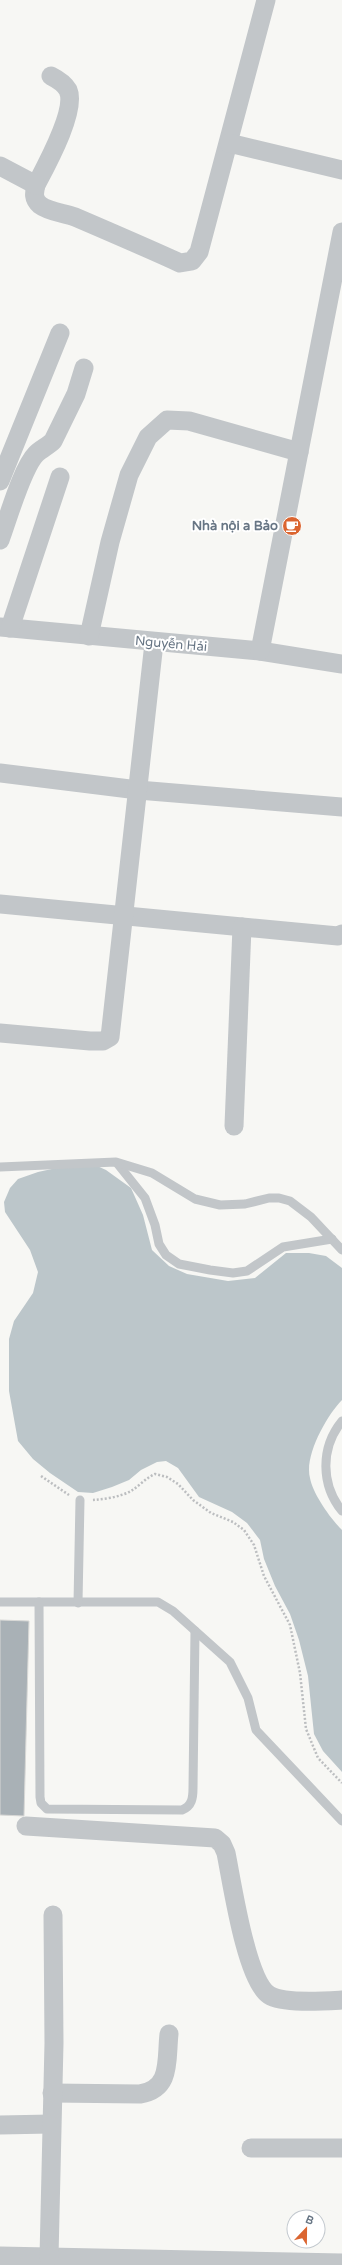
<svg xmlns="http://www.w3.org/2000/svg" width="342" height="2265" font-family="'Varela Round',sans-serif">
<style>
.water{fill:#bcc6ca}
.building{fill:#a9b1b6;stroke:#d8d8d6}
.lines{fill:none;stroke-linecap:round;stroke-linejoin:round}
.path{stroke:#bcbec0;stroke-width:2.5;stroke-dasharray:2 2;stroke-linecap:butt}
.lane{stroke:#c2c6c9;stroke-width:9}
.street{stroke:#c2c6c9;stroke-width:19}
.labels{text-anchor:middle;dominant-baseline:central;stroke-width:4;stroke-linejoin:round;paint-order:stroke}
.poi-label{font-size:13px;font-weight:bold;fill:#677584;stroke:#fff;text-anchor:end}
.street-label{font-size:13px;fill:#677584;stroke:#fff}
</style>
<rect width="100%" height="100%" fill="#f7f7f4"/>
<!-- water -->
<path class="water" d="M95,1165L106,1170L131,1188L143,1215L152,1250L169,1266L187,1274L228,1281L255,1278L286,1253H309L326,1256L342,1268V1400C327,1415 304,1456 310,1478C313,1494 330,1518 342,1530V1772L323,1751L314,1734L308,1676L299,1640L290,1614L275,1586L264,1559L260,1540L247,1523L232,1512L199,1497L178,1468L166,1461L157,1462L141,1470L129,1480L112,1487L93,1493L78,1492L50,1473L33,1459L18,1441L9,1391V1339L14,1321L33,1293L38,1272L30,1250L5,1212L4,1202L10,1188L18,1179L38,1172L61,1167Z"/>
<!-- building -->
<path class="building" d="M0,1620L29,1621L24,1816L0,1815Z"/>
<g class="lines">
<!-- path -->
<g class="path">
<path d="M41,1476L69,1495"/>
<path d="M93,1500C105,1499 120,1497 131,1491C139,1486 146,1478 155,1474L167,1477L178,1484L193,1500L211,1513L233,1522L244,1530L254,1545L264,1576L290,1625L300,1673L306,1729L318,1758L342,1783"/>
</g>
<!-- lane -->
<g class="lane">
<path d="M117,1163L145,1198L155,1225L159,1244L166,1255L179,1264L210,1270L233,1273L247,1271L283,1247L332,1239"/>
<path d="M0,1167L116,1162L152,1173L195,1199L220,1205L245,1204L269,1198H279L290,1201L311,1217L342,1250"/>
<path d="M342,1421C320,1448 321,1485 342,1511"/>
<path d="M0,1602H158L173,1611L230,1662L248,1698L256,1730L342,1821"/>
<path d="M39,1602L40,1797L41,1803L47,1809L182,1810C192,1806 193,1798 193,1788L195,1631"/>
<path d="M78,1603L80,1500"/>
</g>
<!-- street -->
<g class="street">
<path d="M51,76C57,79 64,83 68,90C77,110 46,166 36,185C34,193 33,199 40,205C49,212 64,213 75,217C110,232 145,247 180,263L192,261L199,252L266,0"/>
<path d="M229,143L342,170"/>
<path d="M0,166L36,185"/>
<path d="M0,481L60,333"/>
<path d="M0,540C8,519 22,468 36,454C41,449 48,446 53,441L76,394L84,368"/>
<path d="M0,627L260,651L342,664"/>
<path d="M10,628L60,477"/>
<path d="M89,636L110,542L129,475L148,437L167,420L189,421L299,452"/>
<path d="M260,651L342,232"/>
<path d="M0,773L138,790L342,807"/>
<path d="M0,904L338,936L342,934"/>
<path d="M0,1033L90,1041H103L110,1037L154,643"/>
<path d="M234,1126L242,927"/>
<path d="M26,1826L215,1838L222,1844L226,1853C232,1882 246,1980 269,1995C283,2004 325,2001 342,2000"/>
<path d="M52,2093L140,2094C172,2089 166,2060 169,2034"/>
<path d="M0,2125L51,2124"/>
<path d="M251,2148H342"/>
<path d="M0,2256L342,2263"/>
<path d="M49,2257L54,2043L53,1915"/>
</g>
</g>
<!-- icons -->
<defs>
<g id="cafe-disc" transform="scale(1)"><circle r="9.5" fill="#db6530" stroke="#fff"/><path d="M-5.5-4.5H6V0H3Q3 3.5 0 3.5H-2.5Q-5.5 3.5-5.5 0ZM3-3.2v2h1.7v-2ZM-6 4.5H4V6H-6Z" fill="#fff"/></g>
</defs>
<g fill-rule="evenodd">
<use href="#cafe-disc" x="292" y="526"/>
</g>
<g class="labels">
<!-- poi labels -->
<g class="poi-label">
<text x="278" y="526">Nhà nội a Bảo</text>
</g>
<!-- street labels -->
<g class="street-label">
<text transform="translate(171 644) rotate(5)">Nguyễn Hải</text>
</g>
</g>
<!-- north arrow -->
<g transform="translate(306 2229) rotate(22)"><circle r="19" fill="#ffffff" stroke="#c2c8ce"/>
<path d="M0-3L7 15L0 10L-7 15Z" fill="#db6530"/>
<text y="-6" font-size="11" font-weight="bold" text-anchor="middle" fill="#677584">B</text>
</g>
</svg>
